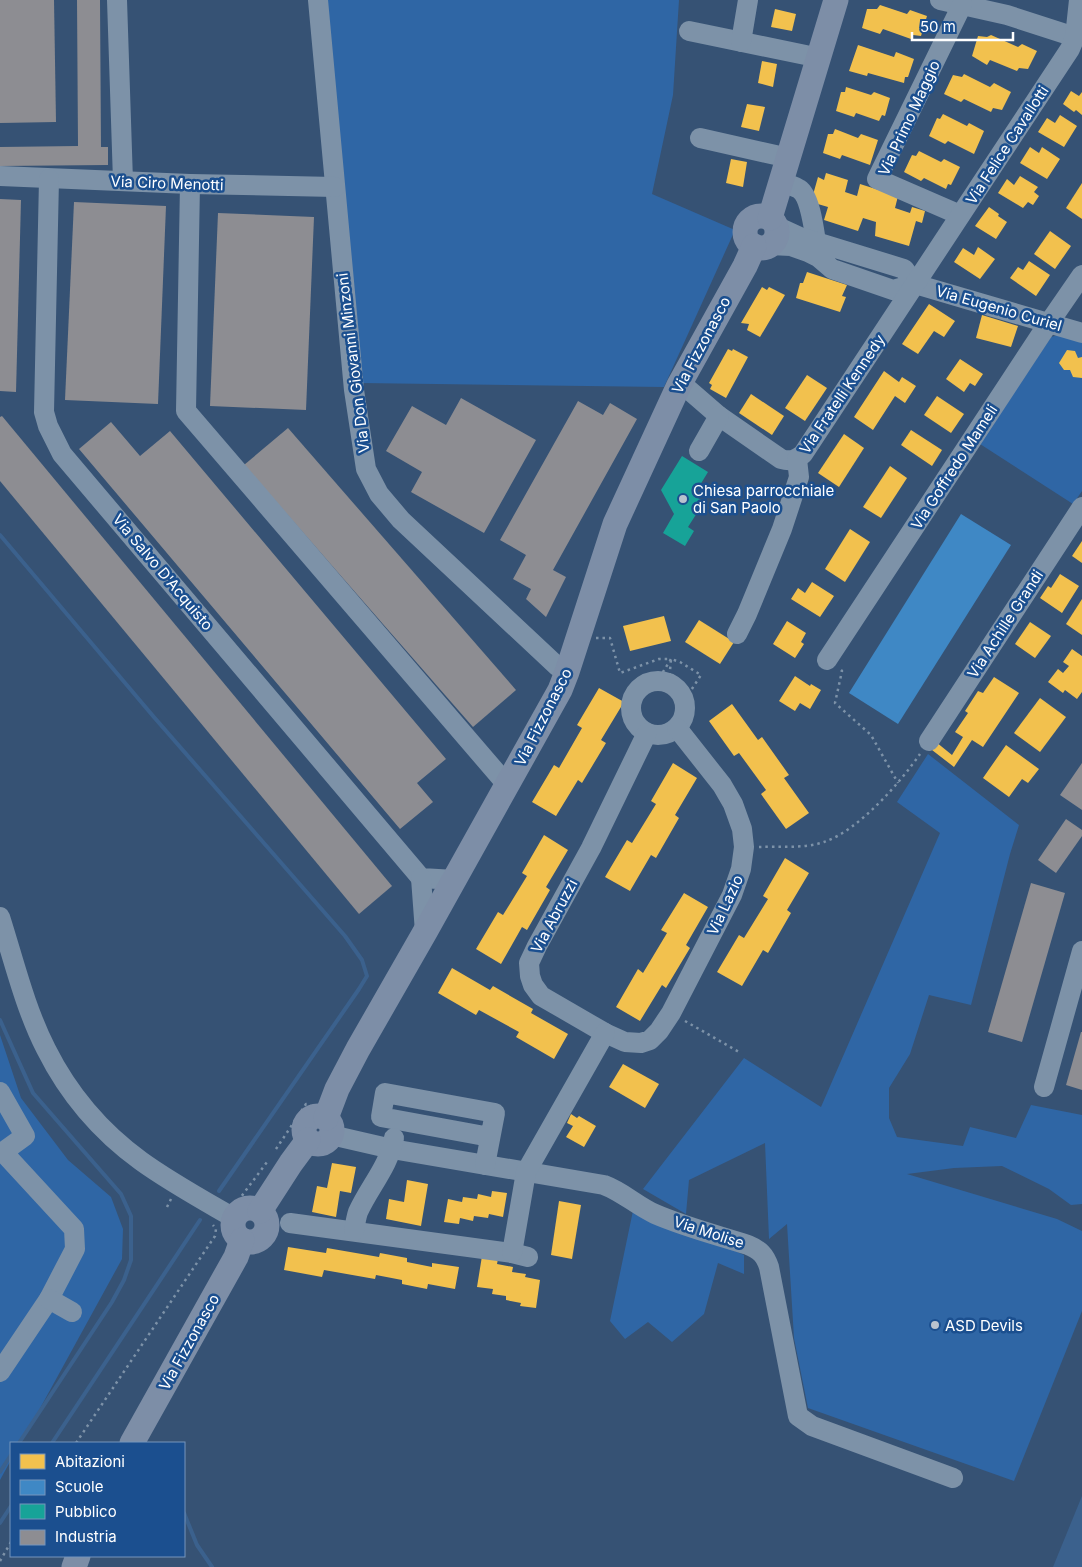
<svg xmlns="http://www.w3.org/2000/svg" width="1082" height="1567" font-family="Inter,sans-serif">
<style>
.green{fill:#2f66a5}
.water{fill:#3b618d}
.homes{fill:#f2c14e}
.schools{fill:#3f88c5}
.public{fill:#17a398}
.industry{fill:#8d8d92}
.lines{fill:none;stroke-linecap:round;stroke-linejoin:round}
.stream{stroke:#3b618d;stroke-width:4}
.path{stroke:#7d92a8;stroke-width:2.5;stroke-dasharray:2.5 4;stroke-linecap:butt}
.minor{stroke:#7d92a8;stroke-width:20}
.major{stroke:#7d8ea7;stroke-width:25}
.poi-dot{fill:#b9c2ce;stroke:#1b4f8f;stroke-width:2}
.labels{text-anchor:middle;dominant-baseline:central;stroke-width:5;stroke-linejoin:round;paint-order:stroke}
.street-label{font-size:15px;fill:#fff;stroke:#1b4f8f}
.poi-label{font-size:15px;fill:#fff;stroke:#1b4f8f;text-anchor:start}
</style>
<rect width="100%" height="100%" fill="#365274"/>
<!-- green -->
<g class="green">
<path d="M327,0H679L673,95L652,194L735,230L664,387L360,383Z"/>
<path d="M1058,335L1082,342V491L1073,504L980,444L1051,337Z"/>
<path d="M928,754L1019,825L1010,854L971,1005L929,995L910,1054L889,1088V1118L897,1137L963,1146L970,1127L1016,1138L1031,1105L1082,1115V1204L1071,1205L1049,1189L1002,1166L954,1168L907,1174L1057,1219L1082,1231V1311L1014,1481L808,1408L794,1338L787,1224L769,1239L765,1143L689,1180L686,1214L643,1189L744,1058L821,1107L940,833L897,802Z"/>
<path d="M0,1035L21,1098L68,1160L111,1197L123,1229L122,1259L21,1443H11V1460L0,1480Z"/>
<path d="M634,1206L744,1255V1274L718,1263L704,1314L672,1342L648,1322L625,1339L610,1321Z"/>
</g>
<!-- water -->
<path class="water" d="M1082,1496V1567H1053Z"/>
<!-- homes -->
<g class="homes">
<path d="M880,5L907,14L910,10L927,16L921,36L913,35L911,39L883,29L880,34L862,28L867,9H877Z"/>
<path d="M775,9L796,14L792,31L771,27Z"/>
<path d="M991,35L1018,47L1022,44L1037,51L1028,69L1019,68L1017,71L990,60L987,65L972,56L978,36L987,37Z"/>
<path d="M858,45L894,57L896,52L914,59L908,77H905L904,83L868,73L867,76L849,71Z"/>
<path d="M762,61L777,64L773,87L758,83Z"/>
<path d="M964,74L990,87L994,83L1011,92L1002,110L993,108L991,112L964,99L961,102L944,94L953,75L962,77Z"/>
<path d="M846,87L871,95L874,92L890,98L885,116L882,115L879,121L856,113L854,117L836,111L841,92H845Z"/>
<path d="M1071,91L1079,96L1082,92V115L1076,110L1074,112L1063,104Z"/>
<path d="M747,104L765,107L759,131L741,127Z"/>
<path d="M943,114L967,126L969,123L984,131L974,154L948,141L945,144L929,136L937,118L940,119Z"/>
<path d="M1060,115L1077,126L1064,147L1038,132L1047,118L1055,123Z"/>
<path d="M835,129L858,138L861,134L878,140L870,165L842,155L840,159L823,153L828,134H833Z"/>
<path d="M1030,147L1039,153L1042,147L1060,159L1047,179L1020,163Z"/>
<path d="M919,151L941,162L944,159L960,167L951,185L948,184L946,189L924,178L921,181L904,172L912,155L916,156Z"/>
<path d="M731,159L747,162L743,187L726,183Z"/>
<path d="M826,173L848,180L845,192L857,196L860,184L898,196L895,208L910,213L912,207L925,211L922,223L916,221L909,246L875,236L876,222L863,218L858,231L824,220L828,207L811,202L818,177L824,180Z"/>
<path d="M1020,176L1038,187L1034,192L1039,196L1033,205L1028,202L1023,208L998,193L1007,179L1014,185Z"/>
<path d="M1082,183V219L1066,208Z"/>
<path d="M989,207L999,214L998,216L1007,222L996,239L975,226Z"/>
<path d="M1050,231L1071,246L1055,269L1034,254Z"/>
<path d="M978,247L995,259L980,279L954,262L963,248L974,255Z"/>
<path d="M1029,261L1050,275L1036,296L1010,278L1018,267L1023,270Z"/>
<path d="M807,272L847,285L842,296L846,297L840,312L796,298L800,283H803Z"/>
<path d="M762,287L767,290L769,287L785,295L760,337L747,330L749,324L741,323Z"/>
<path d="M929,304L955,321L944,337L934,331L918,354L902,344Z"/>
<path d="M982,315L1018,326L1011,347L976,338Z"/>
<path d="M728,349L732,351L733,349L748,357L726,398L710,389L712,385L709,383Z"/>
<path d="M1067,350L1075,351L1078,358L1082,357V378L1073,377L1070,370H1064L1059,363Z"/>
<path d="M960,359L983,374L975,386L970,383L964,392L946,379Z"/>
<path d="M884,371L899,382L902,377L916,386L905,403L895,396L873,430L854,417Z"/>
<path d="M807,375L827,388L805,421L785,408Z"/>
<path d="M751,394L784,416L772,435L739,413Z"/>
<path d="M937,396L964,414L951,433L924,415Z"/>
<path d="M911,430L942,450L932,466L901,445Z"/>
<path d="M844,434L864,448L839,487L818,473Z"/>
<path d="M890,466L907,478L881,518L863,507Z"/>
<path d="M850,529L870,542L845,582L825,569Z"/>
<path d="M1082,541V563L1072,556Z"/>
<path d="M1060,574L1079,586L1062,613L1040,598L1048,586L1051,588Z"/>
<path d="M812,582L834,596L820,617L791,599L798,588L805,593Z"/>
<path d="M1082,599V635L1066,624Z"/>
<path d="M664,616L671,641L630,651L623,626Z"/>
<path d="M699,620L734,642L720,664L685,642Z"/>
<path d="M787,621L806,633L801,642L804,644L795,658L773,644Z"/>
<path d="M1030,622L1051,636L1035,658L1015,644Z"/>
<path d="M1072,649L1082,656V692L1077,699L1065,690L1063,693L1048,682L1058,669L1063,673L1069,666L1063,662Z"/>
<path d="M795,676L810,686L811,684L821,690L810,709L800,703L795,711L779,701Z"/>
<path d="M994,677L1019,693L983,747L972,740L954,767L932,750L936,742L952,755L963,737L955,732L968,713L965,711L978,691L983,693Z"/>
<path d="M599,688L624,702L601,740L606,743L582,783L578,780L556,816L532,802L554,765L559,768L582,728L577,725Z"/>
<path d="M1040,698L1066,717L1040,752L1014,733Z"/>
<path d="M732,704L758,740L762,737L789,775L784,778L809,813L786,829L761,794L766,790L739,753L734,756L709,721Z"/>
<path d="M1006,745L1039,769L1028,783L1022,779L1009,797L983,778Z"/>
<path d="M673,763L697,778L675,815L679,818L656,858L651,855L630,891L605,877L627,840L632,843L656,804L651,801Z"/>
<path d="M544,835L568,850L546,887L550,890L527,930L522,927L501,964L476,949L498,912L503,915L527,876L522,873Z"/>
<path d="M785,858L809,873L787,910L791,913L768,953L763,950L742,986L717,972L739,935L744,938L768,899L763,896Z"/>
<path d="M684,893L708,907L686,945L690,948L666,988L662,985L640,1021L616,1007L638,969L643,973L667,933L661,930Z"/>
<path d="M452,968L490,990L493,986L533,1009L531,1013L568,1034L554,1059L516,1037L519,1032L479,1010L476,1015L438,993Z"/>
<path d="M623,1064L659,1084L645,1108L609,1087Z"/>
<path d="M571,1114L577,1118L579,1116L596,1126L584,1147L566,1137L573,1126L567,1123Z"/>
<path d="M332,1163L356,1167L351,1193L340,1191L336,1217L312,1212L317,1186L327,1188Z"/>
<path d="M407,1180L428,1184L421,1226L386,1219L389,1199L404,1202Z"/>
<path d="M492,1191L507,1193L503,1217L489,1214L488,1218L474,1216L473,1221L460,1218L459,1224L444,1222L448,1199L462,1202L463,1197L477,1199L478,1194L491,1197Z"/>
<path d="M559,1201L581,1205L572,1259L551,1255Z"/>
<path d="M288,1247L326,1253L327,1248L379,1257L380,1253L407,1258V1262L432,1267V1263L459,1267L455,1289L428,1284L427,1289L402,1284V1280L376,1275L375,1279L324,1270L322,1277L284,1270Z"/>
<path d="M482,1256L498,1259L497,1264L513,1267L512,1272L526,1274L525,1277L540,1280L536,1308L520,1306L521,1303L506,1300V1296L492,1294L493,1289L477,1287Z"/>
</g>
<!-- schools -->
<path class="schools" d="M961,514L1011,545L898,724L849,693Z"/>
<!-- public -->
<path class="public" d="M682,456L708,472L694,495L704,502L688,527L694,531L685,546L663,533L674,514L661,490Z"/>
<!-- industry -->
<g class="industry">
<path d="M0,0H54L56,122L0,123Z"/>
<path d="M77,0H100L101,147H108V165L0,166V147L78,146Z"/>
<path d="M0,199L21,200L16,392L0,391Z"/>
<path d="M74,202L166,206L158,404L65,400Z"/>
<path d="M218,213L314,217L306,410L210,406Z"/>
<path d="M461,398L536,440L484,533L411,492L422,472L386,451L412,406L446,425Z"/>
<path d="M578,401L603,415L610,403L637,419L553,570L566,577L546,617L526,599L531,589L513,579L526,555L500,540Z"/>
<path d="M2,416L392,886L359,914L0,481V417Z"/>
<path d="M111,422L140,456L170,431L446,759L417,783L433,802L400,829L79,449Z"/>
<path d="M288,428L516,690L473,727L244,465Z"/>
<path d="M1082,763V810L1060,795Z"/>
<path d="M1066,819L1082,830V836L1056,873L1038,860Z"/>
<path d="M1031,883L1065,893L1022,1042L988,1032Z"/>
<path d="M1081,1032H1082V1090L1066,1085Z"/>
</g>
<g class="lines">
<!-- stream -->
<g class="stream">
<path d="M0,535L153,716L345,936L362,960L367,976L359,989L219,1191"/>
<path d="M0,1020L33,1093L121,1194L131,1216V1260L124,1280L112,1302L19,1443"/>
<path d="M52,1443L200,1220"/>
<path d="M0,1472L11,1455"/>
<path d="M184,1513L197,1545L212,1567"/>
<path d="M0,1523L11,1506"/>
</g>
<!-- path -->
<g class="path">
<path d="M596,638H610L620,673L659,659H671L658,680"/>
<path d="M841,670L842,671L835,703L871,735L898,783"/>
<path d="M669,682L671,659L680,662L701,675L688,695L684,697"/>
<path d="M759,847C779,846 804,849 824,842C859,830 899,784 920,754"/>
<path d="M685,1021L739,1052"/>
<path d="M276,1149L306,1104L311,1106"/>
<path d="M238,1201L267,1162"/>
<path d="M167,1207L171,1199"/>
<path d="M76,1443L215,1236L216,1229L213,1225"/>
<path d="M0,1561L11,1542"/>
</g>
<!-- minor -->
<g class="minor">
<path d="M117,0L123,181"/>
<path d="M318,0L354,390L366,469L379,494L401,520L557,666L567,672"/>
<path d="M940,0L1007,15L1075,37"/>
<path d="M689,31L820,58"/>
<path d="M741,42L748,0"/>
<path d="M700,138L789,158"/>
<path d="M0,176L190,184L335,187"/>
<path d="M49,179L44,412L48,426L62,454L421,878L455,880"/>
<path d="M780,183C787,184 794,186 799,189C810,196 814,229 816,242"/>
<path d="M190,184L186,411L508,786"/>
<path d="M960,215L877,179L962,5"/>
<path d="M770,245L791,246L808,252L818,257L832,269L893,290L915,284L904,269L800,237L776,226"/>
<path d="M915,284L1082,333"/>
<path d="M679,385L689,390L719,416L781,459C791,462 795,460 803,454L1070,49L1075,37L1079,0"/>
<path d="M699,451L719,416"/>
<path d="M737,634L747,614L782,529L799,477L797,459"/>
<path d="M827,660L1042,333L1082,275"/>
<circle cx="658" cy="708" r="27"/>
<path d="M647,733L591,848L537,946L529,963L530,976L533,985L541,996L605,1033L625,1042L641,1043L650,1040L659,1031L671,1013L732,895L741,869L744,847L742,829L733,804L722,785L677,728"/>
<path d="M929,741L1082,507"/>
<path d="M421,878L425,932"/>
<path d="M0,917C14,961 25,1008 46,1049C68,1093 101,1132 141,1161C170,1182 203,1200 234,1218"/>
<path d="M1044,1087L1082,951"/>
<path d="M0,1092L25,1136L3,1152L74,1229L75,1249L49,1299L0,1372"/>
<path d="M331,1135L392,1149L604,1185C623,1192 637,1206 655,1214C685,1227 717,1235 748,1245C760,1250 765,1255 769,1267L798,1416L812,1426L953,1478"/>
<path d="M485,1165L495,1113L385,1093L381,1117L490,1137"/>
<path d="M290,1223L512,1253L528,1257"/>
<path d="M354,1231C355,1225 356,1218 358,1212C370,1186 389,1166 394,1138"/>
<path d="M512,1253L526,1172L605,1033"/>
<path d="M49,1299L72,1312"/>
</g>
<!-- major -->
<g class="major">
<circle cx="761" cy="232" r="16"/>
<path d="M770,218L836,0"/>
<circle cx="318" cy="1130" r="14"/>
<path d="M326,1118L337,1089L358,1049L425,932L560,690L567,672L615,524L679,385L745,266L754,246"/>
<circle cx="250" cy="1225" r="17"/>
<path d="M260,1211L291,1163L308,1140"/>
<path d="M132,1443L236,1257L242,1240"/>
<path d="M74,1567L78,1556"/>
</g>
</g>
<!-- markers -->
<g class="poi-dot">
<circle cx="683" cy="499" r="5"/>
<circle cx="935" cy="1325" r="5"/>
</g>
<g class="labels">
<!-- street labels -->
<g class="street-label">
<text transform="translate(909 118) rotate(-65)">Via Primo Maggio</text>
<text transform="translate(1007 145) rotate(-57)">Via Felice Cavallotti</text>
<text transform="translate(167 183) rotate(2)">Via Ciro Menotti</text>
<text transform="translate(999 308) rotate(16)">Via Eugenio Curiel</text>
<text transform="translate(701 345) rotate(-62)">Via Fizzonasco</text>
<text transform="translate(353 363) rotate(-97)">Via Don Giovanni Minzoni</text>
<text transform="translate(842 394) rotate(-56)">Via Fratelli Kennedy</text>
<text transform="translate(954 467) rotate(-57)">Via Goffredo Mameli</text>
<text transform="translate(163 572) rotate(50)">Via Salvo D'Acquisto</text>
<text transform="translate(1005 624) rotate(-57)">Via Achille Grandi</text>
<text transform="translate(543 717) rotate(-63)">Via Fizzonasco</text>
<text transform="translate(725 905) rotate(-65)">Via Lazio</text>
<text transform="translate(554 916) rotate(-62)">Via Abruzzi</text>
<text transform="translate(709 1232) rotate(18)">Via Molise</text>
<text transform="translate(189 1342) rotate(-61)">Via Fizzonasco</text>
</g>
<!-- poi labels -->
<g class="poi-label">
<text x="693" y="490">Chiesa parrocchiale<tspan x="693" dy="17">di San Paolo</tspan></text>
<text x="945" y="1325">ASD Devils</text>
</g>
</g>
<!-- legend -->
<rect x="10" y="1442" width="175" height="115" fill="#1b4f8f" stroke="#7695bc"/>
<rect x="20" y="1454" width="25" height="15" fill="#f2c14e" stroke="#7695bc"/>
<text x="55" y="1467" font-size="15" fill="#ffffff">Abitazioni</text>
<rect x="20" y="1480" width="25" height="15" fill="#3f88c5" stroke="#7695bc"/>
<text x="55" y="1492" font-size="15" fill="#ffffff">Scuole</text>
<rect x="20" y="1504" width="25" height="15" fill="#17a398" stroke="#7695bc"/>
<text x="55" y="1517" font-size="15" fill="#ffffff">Pubblico</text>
<rect x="20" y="1530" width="25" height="15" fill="#8d8d92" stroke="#7695bc"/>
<text x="55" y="1542" font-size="15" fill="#ffffff">Industria</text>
<!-- scale -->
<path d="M912 32v8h101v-8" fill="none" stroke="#ffffff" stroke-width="2.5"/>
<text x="920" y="32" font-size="15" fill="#ffffff" stroke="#1b4f8f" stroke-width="4" paint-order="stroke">50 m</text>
</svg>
